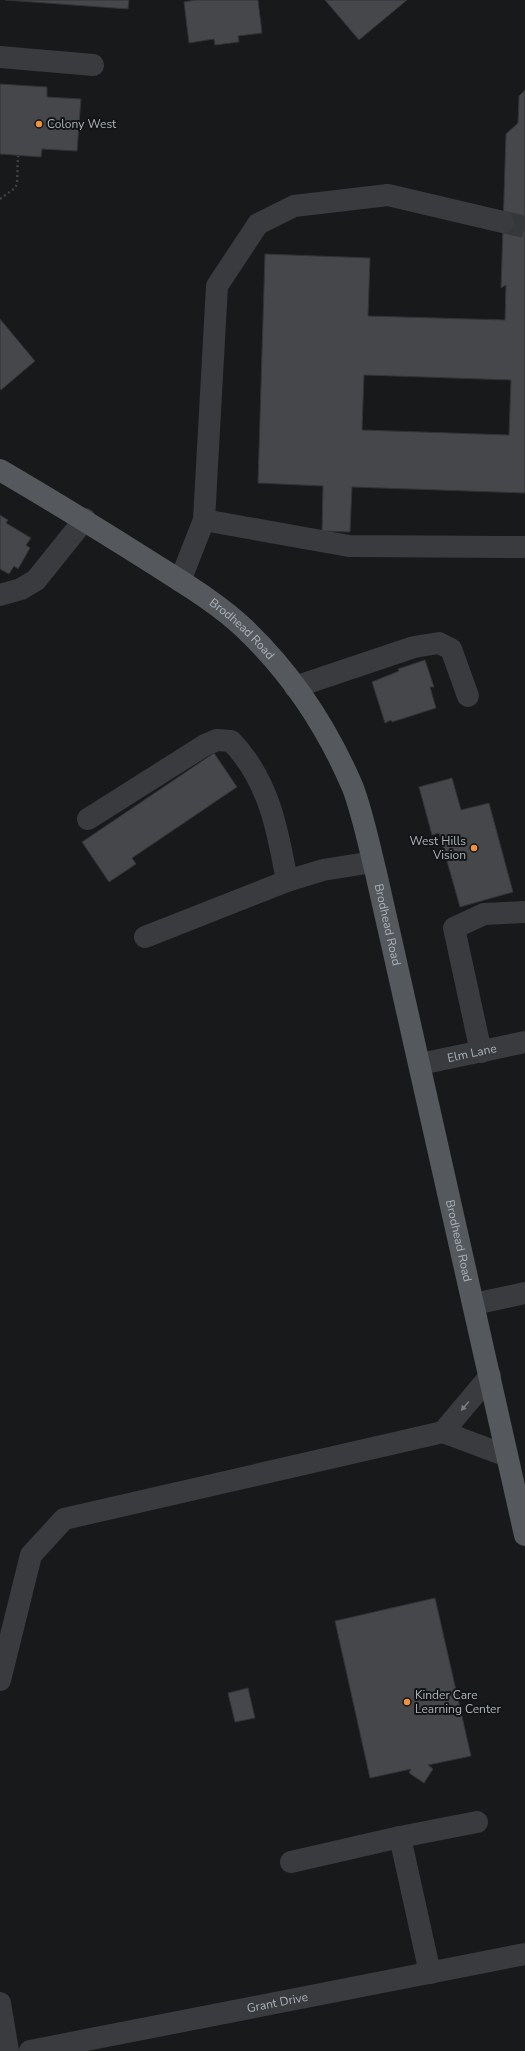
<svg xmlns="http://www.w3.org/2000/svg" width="525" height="2051" font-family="'Nunito Sans',sans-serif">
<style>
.building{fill:#45474a;stroke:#323336;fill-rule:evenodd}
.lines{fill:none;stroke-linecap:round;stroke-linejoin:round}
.minor-tunnel{stroke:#35383a;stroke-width:22;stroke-dasharray:22 11;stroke-linecap:butt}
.path{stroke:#3f4246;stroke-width:2.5;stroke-dasharray:2 3;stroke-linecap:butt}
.minor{stroke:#393b3f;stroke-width:22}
.major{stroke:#55595e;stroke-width:22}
.oneway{fill:#787c83}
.poi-dot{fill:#ef923c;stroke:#131415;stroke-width:1.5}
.labels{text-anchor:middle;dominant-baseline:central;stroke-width:4;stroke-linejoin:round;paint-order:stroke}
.poi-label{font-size:12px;fill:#abb2ba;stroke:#131415;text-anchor:start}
.street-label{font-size:12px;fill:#abb2ba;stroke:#131415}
</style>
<rect width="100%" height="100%" fill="#18191a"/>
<!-- building -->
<g class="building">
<path d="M5,0H129L128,9Z"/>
<path d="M195,0H258L262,33L238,36L239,42L215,45L214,39L189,43L184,2Z"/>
<path d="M325,0H407L359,40Z"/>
<path d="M0,84L47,87V97L81,99L77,151L42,149L41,157L0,154Z"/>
<path d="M525,90V493L352,487L350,532L322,531L323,486L258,483L265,254L370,258L368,316L505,320L506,285L501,288L506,134L518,123L519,96ZM364,375L511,380L509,435L362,430Z"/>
<path d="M0,319L35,361L1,390L0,388Z"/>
<path d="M0,515L8,520L6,523L31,538L26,545L30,548L18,569L14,566L9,574L0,569Z"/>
<path d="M425,660L434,687H430L436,708L392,722L391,720L385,723L372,682L399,671L398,669Z"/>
<path d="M214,753L237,787L132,858L136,864L109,882L82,842Z"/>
<path d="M452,778L461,810L489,803L513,892L460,907L439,833L432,835L419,787Z"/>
<path d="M435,1598L471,1756L428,1765L433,1769L424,1783L409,1773L411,1769L370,1778L335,1621Z"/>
<path d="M248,1688L255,1718L235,1722L228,1693Z"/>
</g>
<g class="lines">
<!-- minor-tunnel -->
<path class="minor-tunnel" d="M503,222L525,227"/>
<!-- path -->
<path class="path" d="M0,199L15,188L17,184L18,156"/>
<!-- minor -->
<g class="minor">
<path d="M0,57L93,65"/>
<path d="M204,520L349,546L525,547"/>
<path d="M180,581L204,520L217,286L258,224L294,206L388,195L503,222"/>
<path d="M0,595L21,589L36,580L85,519"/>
<path d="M295,687L414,647L439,643L451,649L468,696"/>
<path d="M88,819L205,745L217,740L231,741C269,780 278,831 287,881"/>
<path d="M145,937L287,881L323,870L373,862"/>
<path d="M481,1052L454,928L484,914L525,912"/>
<path id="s1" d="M420,1064L525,1042"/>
<path d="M474,1304L525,1293"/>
<path d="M490,1376L443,1432L507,1456"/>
<path d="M0,1680L31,1555L64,1519L443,1432"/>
<path d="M400,1837L477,1822"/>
<path d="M291,1862L400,1837L430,1973"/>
<path d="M0,2003L8,2051"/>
<path id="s2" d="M30,2051L525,1954"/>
</g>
<!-- major -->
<path class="major" id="s3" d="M0,470C53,501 105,533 157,566C187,585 220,605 245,629C292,674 328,729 353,788C363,815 369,845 376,873L525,1535"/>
</g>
<!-- one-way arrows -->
<defs><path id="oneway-solid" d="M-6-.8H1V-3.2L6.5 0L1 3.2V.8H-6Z"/></defs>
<use class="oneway" href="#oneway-solid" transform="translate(465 1406) rotate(130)"/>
<!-- markers -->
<g class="poi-dot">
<circle cx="39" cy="124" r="4"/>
<circle cx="474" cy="848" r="4"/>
<circle cx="407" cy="1702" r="4"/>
</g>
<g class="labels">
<!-- poi labels -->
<g class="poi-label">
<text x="47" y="124">Colony West</text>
<text x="466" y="841" text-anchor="end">West Hills<tspan x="466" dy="14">Vision</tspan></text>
<text x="415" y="1695">Kinder Care<tspan x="415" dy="14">Learning Center</tspan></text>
</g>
<!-- street labels -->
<g class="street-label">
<text stroke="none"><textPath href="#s3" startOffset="290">Brodhead Road</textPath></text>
<text stroke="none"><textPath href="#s3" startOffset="627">Brodhead Road</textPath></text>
<text stroke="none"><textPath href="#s1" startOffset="53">Elm Lane</textPath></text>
<text stroke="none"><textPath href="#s3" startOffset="951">Brodhead Road</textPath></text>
<text stroke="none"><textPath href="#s2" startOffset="252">Grant Drive</textPath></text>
</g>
</g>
</svg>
